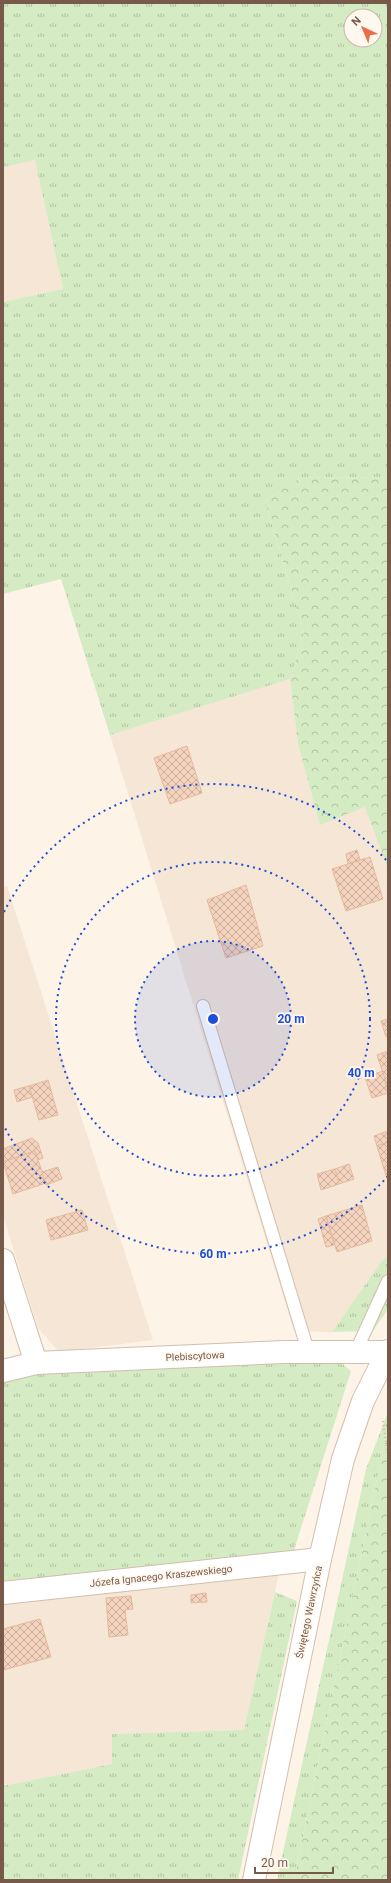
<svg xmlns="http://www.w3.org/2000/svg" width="391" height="1883" font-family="Roboto,sans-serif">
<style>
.residential{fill:#f5e6d5}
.grass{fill:url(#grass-tufts);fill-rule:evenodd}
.forest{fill:url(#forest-crowns)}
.building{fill:url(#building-cross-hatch);stroke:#e6b99d}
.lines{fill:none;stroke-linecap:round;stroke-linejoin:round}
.lane-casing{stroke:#d2beae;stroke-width:14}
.street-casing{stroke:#d2beae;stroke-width:24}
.secondary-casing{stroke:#d5beac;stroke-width:24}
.path{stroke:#d9b6a0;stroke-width:2.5;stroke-dasharray:1 3;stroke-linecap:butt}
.lane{stroke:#fff;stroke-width:12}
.street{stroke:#fff;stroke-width:22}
.secondary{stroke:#fff;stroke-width:22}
.ring{fill:none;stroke:#1d4ed8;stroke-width:2;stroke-dasharray:2 4}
.labels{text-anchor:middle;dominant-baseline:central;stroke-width:3.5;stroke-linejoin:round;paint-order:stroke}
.street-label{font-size:10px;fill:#785a4a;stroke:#fff8ee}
.centre{fill:#1d4ed8;stroke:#fff8ee;stroke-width:2}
.ring-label{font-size:12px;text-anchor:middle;font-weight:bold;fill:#1d4ed8;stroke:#fff8ee;stroke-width:3.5;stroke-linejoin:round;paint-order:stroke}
</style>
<defs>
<pattern id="grass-tufts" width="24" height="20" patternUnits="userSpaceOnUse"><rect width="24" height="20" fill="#d4ebc4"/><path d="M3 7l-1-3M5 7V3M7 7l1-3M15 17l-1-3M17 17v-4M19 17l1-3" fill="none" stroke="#b1c1a1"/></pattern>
<pattern id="forest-crowns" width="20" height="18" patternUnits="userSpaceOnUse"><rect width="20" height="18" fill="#d4ebc4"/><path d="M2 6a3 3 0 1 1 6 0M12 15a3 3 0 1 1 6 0" fill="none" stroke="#b1c1a1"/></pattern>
<pattern id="building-cross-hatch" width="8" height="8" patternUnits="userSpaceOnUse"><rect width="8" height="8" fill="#f3d3bd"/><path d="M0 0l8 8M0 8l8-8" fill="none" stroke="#caae9c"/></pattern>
</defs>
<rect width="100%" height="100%" fill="#fdf4e7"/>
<!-- residential -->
<g class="residential">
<path d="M35,159L63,289L3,302V167Z"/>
<path d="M290,679L298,744L320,824L365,807L388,869V1255L381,1262L332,1332L294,1331L110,735Z"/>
<path d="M7,886L153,1340L59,1352L38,1328L3,1216V887Z"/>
<path d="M283,1555L244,1730L113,1734L112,1764L3,1786V1581Z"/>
</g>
<!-- grass -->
<g class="grass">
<path d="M3,3H388V477L300,478L265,501L304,632L290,679L110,735L61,579L3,594V302L63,289L35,160L3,167ZM351,16H375V40H351Z"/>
<path d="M388,1255V1309L373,1331L332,1332L381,1262Z"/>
<path d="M338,1360L351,1371L294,1550L283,1555L3,1581V1382L38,1374Z"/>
<path d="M388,1412V1426L294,1880H277L366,1469Z"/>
<path d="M275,1592L297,1601L238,1880H3V1786L112,1764V1734L244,1730Z"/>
</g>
<!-- forest -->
<g class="forest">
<path d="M388,477V869L365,807L320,825L298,744L290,679L304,632L265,501L300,478Z"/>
<path d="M388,1426V1880H294Z"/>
</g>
<!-- building -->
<g class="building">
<path d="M187,746L202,793L170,804L154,758Z"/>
<path d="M357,850L360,860L348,864L346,854Z"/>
<path d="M370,857L383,899L346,911L332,869Z"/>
<path d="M246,885L263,946L226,958L207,900Z"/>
<path d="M388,1019V1037H386L381,1021Z"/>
<path d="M388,1051V1088L377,1055Z"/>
<path d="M383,1071L388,1093L372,1098L365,1077Z"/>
<path d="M48,1080L58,1115L39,1120L29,1086Z"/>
<path d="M29,1086L32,1097L17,1102L14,1090Z"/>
<path d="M388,1131V1142L377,1146L374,1136Z"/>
<path d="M32,1138L38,1143L43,1158L38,1160L35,1151L3,1162V1149Z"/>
<path d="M388,1142V1182L377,1146Z"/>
<path d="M35,1151L46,1183L13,1194L3,1162Z"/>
<path d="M349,1164L354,1179L339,1184L335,1169Z"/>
<path d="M58,1167L62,1179L46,1185L42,1172Z"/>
<path d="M335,1169L339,1184L321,1190L317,1174Z"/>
<path d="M362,1205L372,1241L337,1252L326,1216Z"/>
<path d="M82,1210L88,1230L51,1240L46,1220Z"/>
<path d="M326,1216L334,1245L326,1247L318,1219Z"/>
<path d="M206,1593L207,1602L191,1603V1595Z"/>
<path d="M131,1596L133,1609L125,1610L128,1635L109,1637L106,1598Z"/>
<path d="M40,1619L51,1657L3,1670V1629Z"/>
</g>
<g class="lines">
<!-- lane casing -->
<g class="lane-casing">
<g id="lane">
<path d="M203,1006L308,1351"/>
<path d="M356,1351L388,1281"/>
</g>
</g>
<!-- street casing -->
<g class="street-casing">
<g id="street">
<path d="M3,1260L36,1363"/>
<path d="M3,1371L36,1363L284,1352H388"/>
<path d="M3,1593L320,1559"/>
</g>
</g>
<!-- secondary casing -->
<g class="secondary-casing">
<path id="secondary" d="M254,1880L320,1559L343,1459L363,1401L388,1351"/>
</g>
<!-- path -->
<path class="path" d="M383,1421L388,1455"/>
<!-- lane -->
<use href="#lane" class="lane"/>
<!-- street -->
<use href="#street" class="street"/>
<!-- secondary -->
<use href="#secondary" class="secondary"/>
</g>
<!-- distance rings -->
<circle cx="213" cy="1019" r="78" fill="#1d4ed8" fill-opacity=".12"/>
<g class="ring">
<circle cx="213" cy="1019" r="78"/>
<circle cx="213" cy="1019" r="157"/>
<path d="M388 1176A235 235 0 0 1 4 1126M4 912A235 235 0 0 1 388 862"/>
</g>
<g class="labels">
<!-- street labels -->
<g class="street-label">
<text transform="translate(195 1356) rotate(-3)">Plebiscytowa</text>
<text transform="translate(161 1576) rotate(-6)">Józefa Ignacego Kraszewskiego</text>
<text transform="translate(309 1612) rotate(-78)">Świętego Wawrzyńca</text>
</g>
</g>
<circle cx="213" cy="1019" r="6" class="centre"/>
<g class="ring-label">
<text x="291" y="1023">20 m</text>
<text x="361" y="1077">40 m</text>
<text x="213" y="1258">60 m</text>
</g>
<!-- border -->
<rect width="391" height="1883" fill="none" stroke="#785a4a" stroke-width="8"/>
<!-- north arrow -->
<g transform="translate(363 28) rotate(316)"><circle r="19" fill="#fff8ee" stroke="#c9b9ac"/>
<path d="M0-3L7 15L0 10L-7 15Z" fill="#ea6d49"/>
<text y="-6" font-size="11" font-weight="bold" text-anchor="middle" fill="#785a4a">N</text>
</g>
<!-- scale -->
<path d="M255 1867v6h78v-6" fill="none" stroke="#785a4a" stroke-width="2"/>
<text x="261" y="1867" font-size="12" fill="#785a4a" stroke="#fff8ee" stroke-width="3" paint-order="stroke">20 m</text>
</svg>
